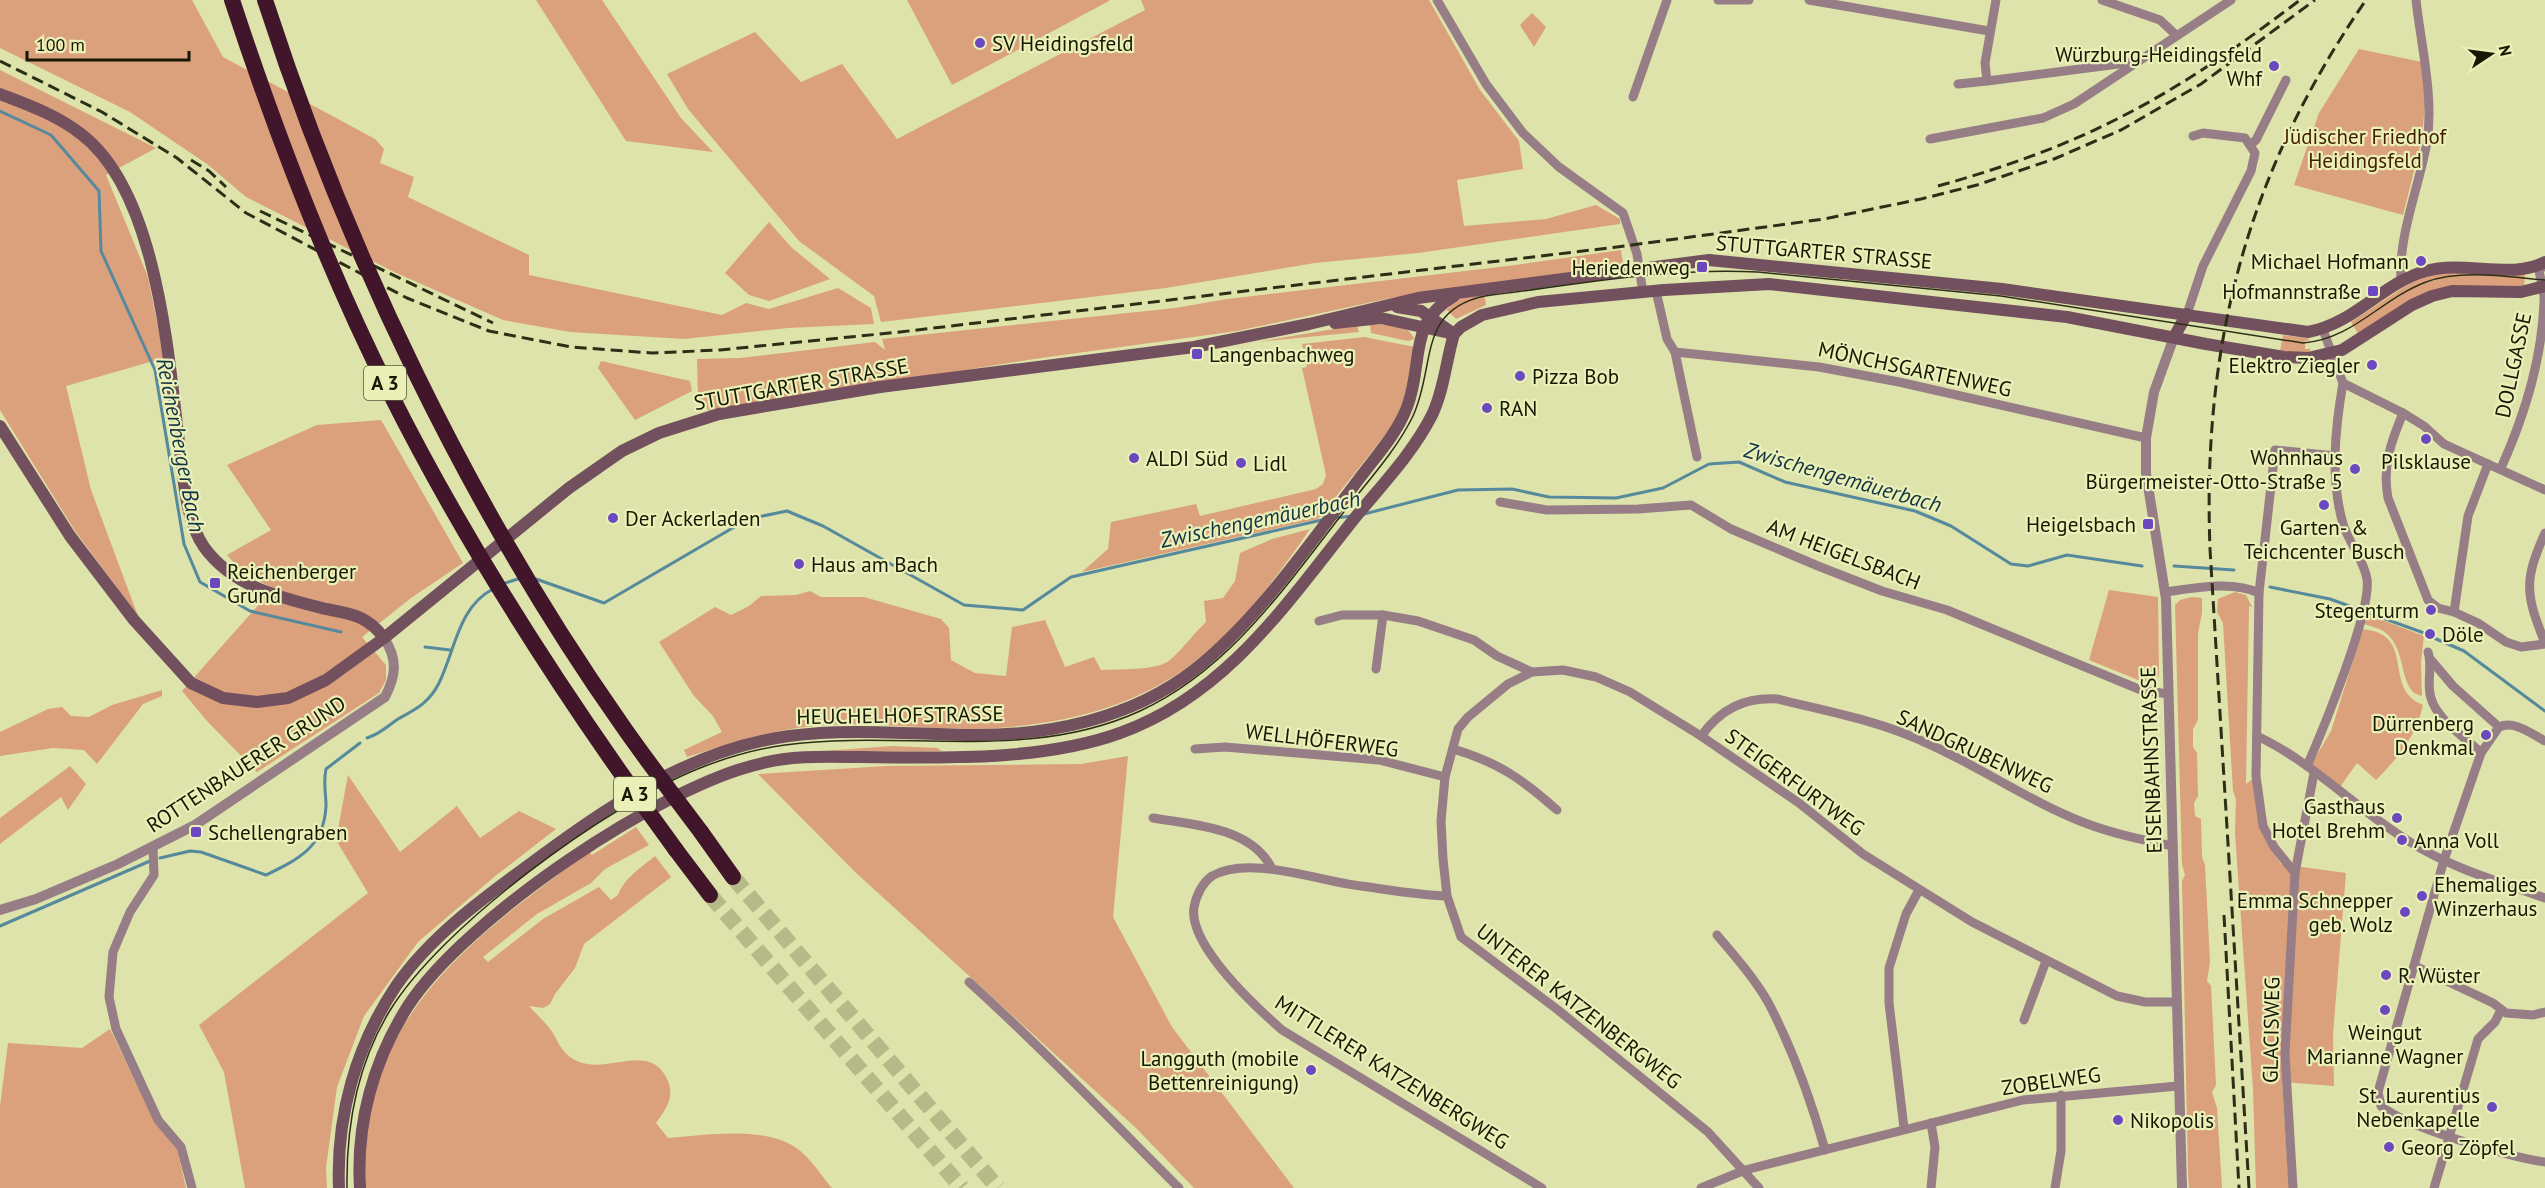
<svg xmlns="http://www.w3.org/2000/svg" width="2545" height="1188" font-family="'PT Sans',sans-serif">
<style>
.green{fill:#dba17c}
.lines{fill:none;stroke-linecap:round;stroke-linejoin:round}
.stream{stroke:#57899d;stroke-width:3}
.motorway-tunnel{stroke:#b5ba89;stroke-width:16;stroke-dasharray:16 8;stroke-linecap:butt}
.minor{stroke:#967d86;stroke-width:9}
.tertiary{stroke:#967d86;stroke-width:10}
.secondary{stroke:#72505e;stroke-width:12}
.motorway{stroke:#41152a;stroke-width:16}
.tram{stroke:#2c2f16;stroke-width:1.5}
.rail{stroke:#2c2f16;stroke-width:3;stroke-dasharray:12 6;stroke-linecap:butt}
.motorway-bridge{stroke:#41152a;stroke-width:16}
.poi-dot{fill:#6c48c0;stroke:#eaf0b7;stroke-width:2}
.labels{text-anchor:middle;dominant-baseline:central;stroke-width:4.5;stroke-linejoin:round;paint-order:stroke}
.shield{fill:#eaf0b7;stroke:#56593a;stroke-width:1.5}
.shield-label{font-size:20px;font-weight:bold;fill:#161804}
.poi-label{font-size:21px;fill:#161804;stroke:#eaf0b7;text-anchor:start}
.park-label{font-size:21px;fill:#431d00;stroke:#eaf0b7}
.street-label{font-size:21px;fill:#161804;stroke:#eaf0b7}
.water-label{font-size:22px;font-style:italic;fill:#123343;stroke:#eaf0b7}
</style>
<rect width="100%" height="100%" fill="#dde3aa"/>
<!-- green -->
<g class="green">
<path d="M0,0H192L223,57L375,139L384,149L380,163L414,177L408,197L529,255V275L722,315L746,303L769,309L838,288L871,308L874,324L788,328L684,339L570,332L503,320L394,272L246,197L207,164L130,112L0,48Z"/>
<path d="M536,0H602L681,118L713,152L626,141Z"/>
<path d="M907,0H1109V1L952,85Z"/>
<path d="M1141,0H1429L1480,90L1519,141L1523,169L1457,180L1464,226L1546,219L1596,205L1620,219V224L1418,253L1315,263L1166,288L881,322L874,296L799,241L688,109L667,74L755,32L801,82L842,64L897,139L1145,10Z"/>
<path d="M1532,13L1546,27L1534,47L1520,25Z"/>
<path d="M2359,49L2422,62L2425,103L2422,139L2403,215L2294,185L2319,113Z"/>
<path d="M0,70L156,148L106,175L148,277L164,358L66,386L91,490L138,616L75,531L0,410Z"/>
<path d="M769,222L791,247L830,279L769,301L749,295L725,273Z"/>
<path d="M1621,250L1623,264L1574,274L1391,298L1237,331L1034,359L709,411L698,396L697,359L740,358L875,342L885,350L882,339L1175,308L1227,299L1516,265Z"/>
<path d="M2463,271L2525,275L2524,286H2453L2359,335L2351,322L2407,285L2429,275Z"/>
<path d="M1484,293L1486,305L1456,319L1447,310L1442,315L1456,299Z"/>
<path d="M1357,325L1359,332L1257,342Z"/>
<path d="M1370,325C1384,324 1409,323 1414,339L1408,341L1371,333Z"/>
<path d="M2283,335L2307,338L2310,340L2305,341V349H2311L2308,353L2280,351Z"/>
<path d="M1364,337L1415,347L1410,382L1394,424L1318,519L1082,572L1108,549L1111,522L1196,504L1200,516L1316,489L1323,484L1326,475L1302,368L1307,367L1302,344Z"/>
<path d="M601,361L690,381L692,391L635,420L598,368Z"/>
<path d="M381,420L463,563L411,598L362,637L386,665V680L379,693L257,772L207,721L182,691L262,601L268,586L241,571L227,555L271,530L227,465L317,425Z"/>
<path d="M1310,529C1277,577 1241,626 1194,662C1131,711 1050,727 973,729C920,729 867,721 814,726C770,730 729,744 687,757L684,750L722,732L713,716L694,696L659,642L715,607L731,615L749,606L761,596L796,595L810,591L821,597H864L941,619L949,628L951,660L975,673L1006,676L1012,627L1045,620L1065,667L1094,657L1101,670C1117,669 1158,671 1170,660C1183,649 1193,634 1206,622L1204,601L1223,598L1235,581L1240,553L1272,539Z"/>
<path d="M2109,590L2158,597L2159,676L2154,682H2143L2089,660Z"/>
<path d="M2235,592L2246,595L2252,607L2249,606L2246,784L2256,776L2273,852L2281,864L2346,873L2333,1034L2334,1086L2282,1082L2289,1188H2256L2253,1090L2235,833L2236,799L2233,791L2223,623L2217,612L2218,599Z"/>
<path d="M2192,597L2202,598V613L2198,633V720L2193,729V747L2197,753L2198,796L2194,803L2195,816L2201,819L2202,857L2205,865L2210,962L2207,981L2211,986L2216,1085L2212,1092L2217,1108L2222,1188H2189L2188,1173L2182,881L2185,875L2182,864L2175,605L2180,600Z"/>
<path d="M2366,614L2424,636L2421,662L2422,696C2398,692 2408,651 2386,633C2380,628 2370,626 2363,624Z"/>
<path d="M2363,629C2368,630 2376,631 2381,634C2409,649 2387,691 2423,705C2417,735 2397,759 2376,780L2357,763L2340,787L2311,765L2331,731Z"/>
<path d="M162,690V696L143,704L97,764L84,750L53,748L0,756V732L48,709L62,707L71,716L89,717L112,705Z"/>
<path d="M892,746L937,748L942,751L811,752Z"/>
<path d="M1128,756L1113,917L1172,1027L1294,1188H1194L1136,1128L854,871L758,774L886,766L1081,764Z"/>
<path d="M70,766L86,784L68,810L61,797L0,844V818Z"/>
<path d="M348,775L400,852L457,806L480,838L519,811L556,829L494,877L418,942L364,1016L337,1087L326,1168L327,1188H245L224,1072L199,1025L368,893L336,840Z"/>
<path d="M636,827L649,845L605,869L591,883L537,914L483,957L488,962L543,919L599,887L611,900L618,895C624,878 642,867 655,856L671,877L584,944L575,968L555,994L550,1004L543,1008L529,1006C536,1014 545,1022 551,1030C559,1043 562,1054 577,1061C606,1075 648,1042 666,1077C676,1095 667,1108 656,1123L668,1138C704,1135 764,1126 795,1147C809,1156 821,1175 832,1188H365C357,1020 468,941 589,852L592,855Z"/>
<path d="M110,1029L154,1120L177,1148L186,1188H0V1106L8,1043L82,1048Z"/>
</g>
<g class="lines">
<!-- stream -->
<g class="stream">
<path d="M0,111L51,135L99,191L101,251L155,370L184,544L200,582L250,611L341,632"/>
<path d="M1364,514L1458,490L1512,489L1549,497L1616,498L1663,488L1709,464L1739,462L1785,482L1915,511L1951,526L2011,564L2028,566L2067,555L2142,566"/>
<path d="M1335,518L1352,516"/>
<path d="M2174,566L2234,570"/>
<path d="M536,579L604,603L748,519L787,511L823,526L964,605L1023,610L1071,577L1322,520"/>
<path d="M502,584L521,578"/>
<path d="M2270,587L2330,599L2424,633"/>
<path d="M2434,638L2464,651L2545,711"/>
<path d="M425,647L450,650"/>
<path d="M367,738C382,733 386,727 398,719C416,709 429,703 439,683C455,651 458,607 493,589"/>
<path d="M160,858L190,851L201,852L266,875C299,859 324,847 326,806C326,793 323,782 326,769L360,743"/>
<path d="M0,926L150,861"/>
</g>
<!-- motorway-tunnel -->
<g class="motorway-tunnel">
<path d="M733,877L998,1188"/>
<path d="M710,895L962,1188"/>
</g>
<!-- minor -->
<g class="minor">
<path d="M1437,0L1486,84L1523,133L1559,167L1623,213L1637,254L1643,293"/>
<path d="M1718,0H1749"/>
<path d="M1809,0L1989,31"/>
<path d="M2102,0L2160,20L2176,35"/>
<path d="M1987,81L2134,62"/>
<path d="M1958,84L1987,81L1985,63L1996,0"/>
<path d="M1633,97L1667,0"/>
<path d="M1930,139L2043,118L2074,104L2231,0"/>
<path d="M2250,145L2256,140L2286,80"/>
<path d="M2401,282C2398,235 2419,188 2427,142C2434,97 2421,45 2416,0"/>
<path d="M1656,291L1667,339L1675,352L1697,457"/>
<path d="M2187,314L2203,266L2251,171L2255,153L2245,138L2203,133L2193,136"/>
<path d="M2323,330L2343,383L2403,413L2424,426L2444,444L2545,490"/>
<path d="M1675,352L1819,367L1899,382L2146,438"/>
<path d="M2403,413C2391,442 2382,466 2388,498L2428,600L2438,608L2454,612"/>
<path d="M2488,464L2468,516L2454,612L2478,623L2506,642L2521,647L2545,644"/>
<path d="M2501,468C2524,417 2542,359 2544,302C2545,291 2540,278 2538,266L2545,267"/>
<path d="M1500,502L1547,510L1638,509L1691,505L1731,529L1818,566L1882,591L1947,610L2141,690L2168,694"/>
<path d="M2545,533C2523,582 2526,595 2545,643"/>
<path d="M2166,592C2193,588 2233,580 2259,593"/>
<path d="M1319,621L1342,615H1383L1418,621L1474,640L1497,656L1532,672L1563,670L1596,677L1630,692L1701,736L1799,803L1863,854L1972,922L2117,996L2145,1002H2176"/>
<path d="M2428,652C2433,666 2426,683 2431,698C2437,720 2466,738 2481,753"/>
<path d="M2431,660L2453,686L2499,727"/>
<path d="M1376,669L1383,615"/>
<path d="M1532,672L1508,684L1468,717L1458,729L1445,777L1441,821L1443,859L1447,896L1461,937L1558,1010L1708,1132L1759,1188"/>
<path d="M2499,727L2481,753L2444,860L2378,1092L2381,1106C2405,1127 2510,1157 2545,1162"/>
<path d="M2499,727C2515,720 2531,734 2545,741"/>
<path d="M1701,736C1721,709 1744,697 1778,699C1825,711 1877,720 1922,741C1978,765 2028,801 2085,823C2114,834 2143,840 2173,846"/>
<path d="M2257,736C2313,762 2357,810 2410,842C2451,868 2500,882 2545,898"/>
<path d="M1195,749L1225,747L1379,760L1445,777"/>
<path d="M1453,749C1498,762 1522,779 1557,810"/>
<path d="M2307,766C2322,732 2372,611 2367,579C2364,560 2349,543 2343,524C2330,478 2335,429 2343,383"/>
<path d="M1153,818C1194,825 1252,827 1272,869"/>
<path d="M153,848L154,875L130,912L113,952L109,997L116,1029L158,1120L181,1147L192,1188"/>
<path d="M2295,873L2314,773"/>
<path d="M1447,896C1418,895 1390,890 1361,886C1321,882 1249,854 1212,876C1202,883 1196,896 1194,907C1188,945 1256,1007 1282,1030L1542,1188"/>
<path d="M1717,935C1735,956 1754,978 1768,1002C1792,1048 1811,1100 1825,1150"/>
<path d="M2415,966L2493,1003L2506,1013L2533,1015L2545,1012"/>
<path d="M969,982C1042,1048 1110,1119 1179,1188"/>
<path d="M2024,1020L2046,961"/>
<path d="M1931,1123L1935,1147L1931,1188"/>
<path d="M1904,1128L1889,1003V968L1906,914L1919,890"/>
<path d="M1701,1188L1745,1170L2023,1100L2178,1086"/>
<path d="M2055,1188L2061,1151V1095"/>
<path d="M2293,1188L2285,1054L2295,873L2274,847L2263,826L2256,776L2259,593L2275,450L2335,456"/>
<path d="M2434,1188L2478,1039L2495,1022L2501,1010"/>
</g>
<!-- tertiary -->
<g class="tertiary">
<path d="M2174,337L2154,392L2146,438V473L2166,599L2182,1188"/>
<path d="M0,910L36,899L118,864L195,825L385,697C396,676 398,659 384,638"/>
</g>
<!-- secondary -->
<g class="secondary">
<path d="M0,94C28,105 57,115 81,134C157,191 168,354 179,442C184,477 184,517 204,547C233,587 281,598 326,609C352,614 368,616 384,638"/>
<path d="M1397,307L1421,311L1451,332"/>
<path d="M1335,323L1381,318L1454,334"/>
<path d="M2174,337L2187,314"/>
<path d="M0,426L70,536L134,620L191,683L223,698L257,702L288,698L326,680L384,638L569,488L622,451L659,433L719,414L880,387L1194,347L1309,324L1418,298L1709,260L2002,289L2308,332C2356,323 2382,283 2426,271C2464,260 2512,280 2545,262"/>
<path d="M339,1188C336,1116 356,1046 396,986C430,937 482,899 530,864C609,806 688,750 789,736C849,728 910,734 970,735C1048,736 1131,719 1194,670C1255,623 1312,541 1359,479C1376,456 1397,434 1407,407C1424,363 1407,323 1454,296"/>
<path d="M360,1188C356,1124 373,1061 408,1006C464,919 661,785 763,763C796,755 829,757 862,757C943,758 1043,761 1120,733C1226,695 1287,603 1354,519C1380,487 1413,453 1432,415C1444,390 1446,361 1454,334L1461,327L1482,315L1538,302L1664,290L1769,284L2067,317L2206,344L2284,357L2308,358L2342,350L2412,305L2432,296L2452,291L2521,292L2545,286"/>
</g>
<!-- motorway -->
<g class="motorway">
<path d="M701,832L733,877"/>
<path d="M676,850L710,895"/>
</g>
<!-- tram -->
<path class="tram" d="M347,1188C346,1126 357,1065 389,1012C441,926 607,805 700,768C728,757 755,749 785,745C903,729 1027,763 1140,711C1229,670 1284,588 1343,513C1367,482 1396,451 1413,416C1436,366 1417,310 1485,296C1575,285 1667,267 1758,272L2001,296L2303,343C2353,339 2381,299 2426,282C2461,269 2508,277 2545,280"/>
<!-- rail -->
<g class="rail">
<path d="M0,61L102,112L177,158L246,213L407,298L489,331L571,347L652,353L720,350L900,332L1617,247L1824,219L1921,199L1977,185L2054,159L2121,130L2201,84L2315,0"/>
<path d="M191,160L209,171L226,187"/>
<path d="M1938,186C1999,169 2060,148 2117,119C2183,86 2242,44 2300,0"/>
<path d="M260,211L493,323"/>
<path d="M2224,915L2239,1188"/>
<path d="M2249,1188L2210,549C2202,342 2248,171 2366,0"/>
</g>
<!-- motorway-bridge -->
<g class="motorway-bridge">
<path d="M232,0C275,131 327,268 389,391C470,553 569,704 676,850"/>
<path d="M265,0C346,251 470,509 622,725C647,761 674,796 701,832"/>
</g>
</g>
<!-- markers -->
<g class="poi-dot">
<circle cx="980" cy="43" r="6"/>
<circle cx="2274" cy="66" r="6"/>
<circle cx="2421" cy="261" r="6"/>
<rect x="1696" y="261" width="12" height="12" rx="3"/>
<rect x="2367" y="285" width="12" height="12" rx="3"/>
<rect x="1191" y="348" width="12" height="12" rx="3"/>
<circle cx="2372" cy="365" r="6"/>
<circle cx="1520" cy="376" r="6"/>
<circle cx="1487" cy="408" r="6"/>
<circle cx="2426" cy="439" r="6"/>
<circle cx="1134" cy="458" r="6"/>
<circle cx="1241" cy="463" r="6"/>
<circle cx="2355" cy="469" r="6"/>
<circle cx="2324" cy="505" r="6"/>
<circle cx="613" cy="518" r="6"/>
<rect x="2142" y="518" width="12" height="12" rx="3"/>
<circle cx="799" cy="564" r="6"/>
<rect x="209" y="577" width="12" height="12" rx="3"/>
<circle cx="2431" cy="610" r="6"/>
<circle cx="2430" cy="634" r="6"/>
<circle cx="2486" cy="735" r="6"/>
<circle cx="2397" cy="818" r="6"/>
<rect x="190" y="826" width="12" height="12" rx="3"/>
<circle cx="2402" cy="840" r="6"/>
<circle cx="2422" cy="896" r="6"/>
<circle cx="2405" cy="912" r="6"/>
<circle cx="2386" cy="975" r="6"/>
<circle cx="2385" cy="1010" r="6"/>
<circle cx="1311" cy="1070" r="6"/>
<circle cx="2492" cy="1107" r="6"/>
<circle cx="2118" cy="1120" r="6"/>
<circle cx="2389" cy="1147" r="6"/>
</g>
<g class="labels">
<!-- shield labels -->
<g class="shield">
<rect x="364" y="366" width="42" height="34" rx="4.5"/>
<rect x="614" y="777" width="42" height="34" rx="4.5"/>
</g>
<g class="shield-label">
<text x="385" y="383">A 3</text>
<text x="635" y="794">A 3</text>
</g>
<!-- poi labels -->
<g class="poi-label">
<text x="992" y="43">SV Heidingsfeld</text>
<text x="2262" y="54" text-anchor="end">Würzburg-Heidingsfeld<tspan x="2262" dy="24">Whf</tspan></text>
<text x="2409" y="261" text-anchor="end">Michael Hofmann</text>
<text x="1690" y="267" text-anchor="end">Heriedenweg</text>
<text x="2361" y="291" text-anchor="end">Hofmannstraße</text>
<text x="1209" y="354">Langenbachweg</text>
<text x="2360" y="365" text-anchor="end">Elektro Ziegler</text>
<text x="1532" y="376">Pizza Bob</text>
<text x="1499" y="408">RAN</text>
<text x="2343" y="457" text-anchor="end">Wohnhaus<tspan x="2343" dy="24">Bürgermeister-Otto-Straße 5</tspan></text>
<text x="1146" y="458">ALDI Süd</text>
<text x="2426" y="461" text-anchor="middle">Pilsklause</text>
<text x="1253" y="463">Lidl</text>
<text x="625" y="518">Der Ackerladen</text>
<text x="2136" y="524" text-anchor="end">Heigelsbach</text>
<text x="2324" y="527" text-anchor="middle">Garten- &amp;<tspan x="2324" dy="24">Teichcenter Busch</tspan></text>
<text x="811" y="564">Haus am Bach</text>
<text x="227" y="571">Reichenberger<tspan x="227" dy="24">Grund</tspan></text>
<text x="2419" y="610" text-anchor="end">Stegenturm</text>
<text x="2442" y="634">Döle</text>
<text x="2474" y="723" text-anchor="end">Dürrenberg<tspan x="2474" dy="24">Denkmal</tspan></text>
<text x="2385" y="806" text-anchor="end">Gasthaus<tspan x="2385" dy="24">Hotel Brehm</tspan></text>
<text x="208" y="832">Schellengraben</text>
<text x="2414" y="840">Anna Voll</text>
<text x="2434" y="884">Ehemaliges<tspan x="2434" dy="24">Winzerhaus</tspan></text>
<text x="2393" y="900" text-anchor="end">Emma Schnepper<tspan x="2393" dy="24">geb. Wolz</tspan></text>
<text x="2398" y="975">R. Wüster</text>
<text x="2385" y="1032" text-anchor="middle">Weingut<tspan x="2385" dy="24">Marianne Wagner</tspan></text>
<text x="1299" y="1058" text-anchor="end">Langguth (mobile<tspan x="1299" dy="24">Bettenreinigung)</tspan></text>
<text x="2480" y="1095" text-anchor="end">St. Laurentius<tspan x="2480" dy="24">Nebenkapelle</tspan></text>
<text x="2130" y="1120">Nikopolis</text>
<text x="2401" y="1147">Georg Zöpfel</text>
</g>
<!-- park labels -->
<g class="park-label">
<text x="2365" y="136">Jüdischer Friedhof<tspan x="2365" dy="24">Heidingsfeld</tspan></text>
</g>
<!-- street labels -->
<g class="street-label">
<text transform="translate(1824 252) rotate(5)">STUTTGARTER STRASSE</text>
<text transform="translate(2513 365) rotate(-78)">DOLLGASSE</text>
<text transform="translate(1915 369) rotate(12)">MÖNCHSGARTENWEG</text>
<text transform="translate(801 384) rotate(-10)">STUTTGARTER STRASSE</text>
<text transform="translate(1844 554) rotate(21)">AM HEIGELSBACH</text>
<text transform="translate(900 715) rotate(-1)">HEUCHELHOFSTRASSE</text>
<text transform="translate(1322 740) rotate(7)">WELLHÖFERWEG</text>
<text transform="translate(1975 751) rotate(25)">SANDGRUBENWEG</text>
<text transform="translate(2151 760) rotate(-92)">EISENBAHNSTRASSE</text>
<text transform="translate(246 764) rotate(-33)">ROTTENBAUERER GRUND</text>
<text transform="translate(1795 782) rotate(36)">STEIGERFURTWEG</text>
<text transform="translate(1579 1006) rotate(38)">UNTERER KATZENBERGWEG</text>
<text transform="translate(2271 1030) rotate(-89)">GLACISWEG</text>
<text transform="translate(1392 1072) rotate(32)">MITTLERER KATZENBERGWEG</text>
<text transform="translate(2051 1081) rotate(-8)">ZOBELWEG</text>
</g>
<!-- water labels -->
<g class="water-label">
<text transform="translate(181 445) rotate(79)">Reichenberger Bach</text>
<text transform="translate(1843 477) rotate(16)">Zwischengemäuerbach</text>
<text transform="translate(1260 519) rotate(-12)">Zwischengemäuerbach</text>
</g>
</g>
<!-- north arrow -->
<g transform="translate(2491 54) rotate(77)" stroke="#eaf0b7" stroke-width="4.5" paint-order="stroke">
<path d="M0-4.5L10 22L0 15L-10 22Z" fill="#161804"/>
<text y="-9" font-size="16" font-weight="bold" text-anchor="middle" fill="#161804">N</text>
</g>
<!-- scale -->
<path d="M27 51v9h162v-9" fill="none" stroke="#161804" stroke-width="3"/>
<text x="36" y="51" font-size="18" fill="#161804" stroke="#eaf0b7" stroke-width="4.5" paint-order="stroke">100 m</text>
</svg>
